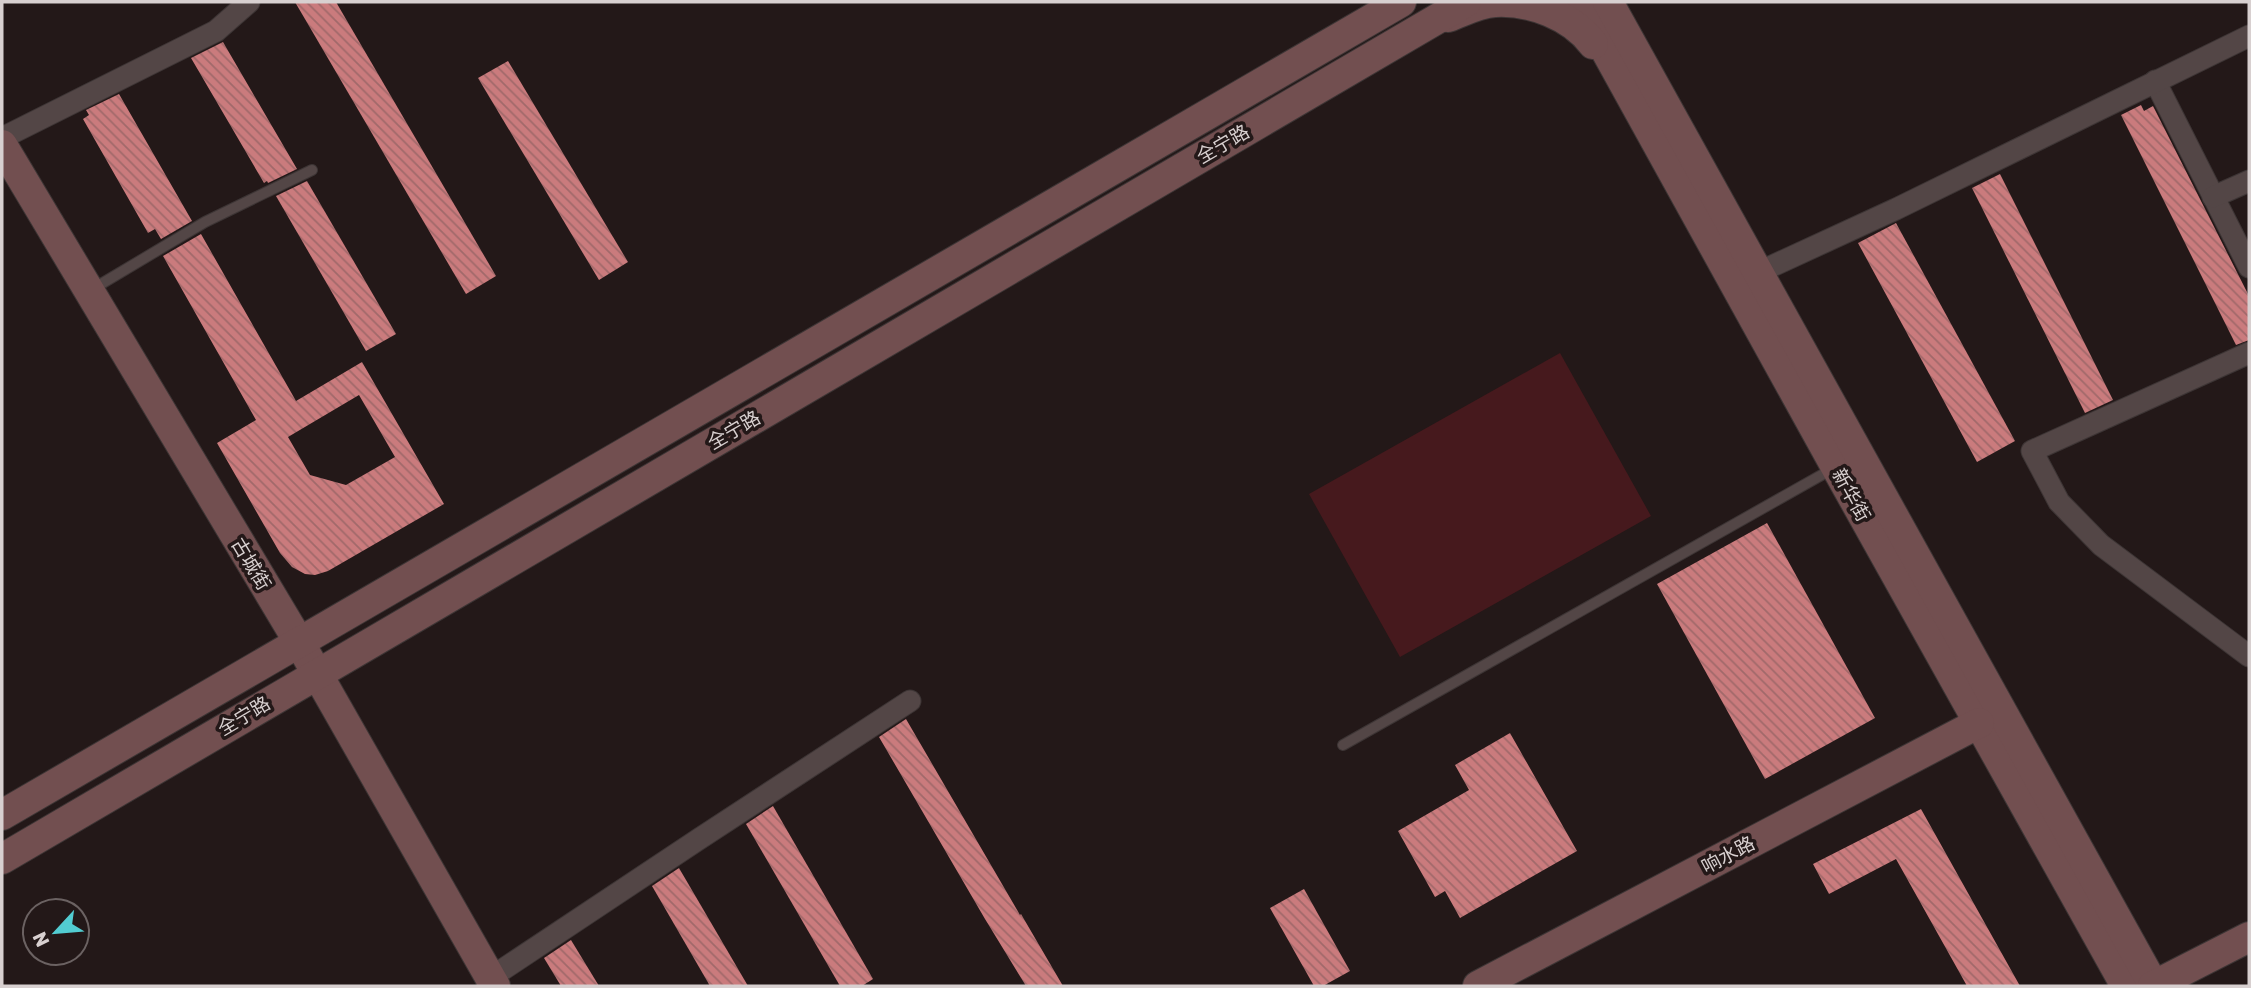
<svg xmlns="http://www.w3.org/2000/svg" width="2251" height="988" font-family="Rubik,'Noto Sans SC',sans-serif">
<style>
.green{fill:#46191d}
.building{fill:url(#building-back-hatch);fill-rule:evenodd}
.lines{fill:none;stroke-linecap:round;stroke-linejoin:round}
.lane-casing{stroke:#3d3535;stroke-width:12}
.street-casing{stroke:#3d3535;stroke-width:23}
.secondary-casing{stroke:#3d3535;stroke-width:32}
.lane{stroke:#534646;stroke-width:10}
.street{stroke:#534646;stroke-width:21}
.secondary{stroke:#724f50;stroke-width:30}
.labels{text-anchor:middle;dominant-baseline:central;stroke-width:7;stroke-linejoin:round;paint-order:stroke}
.street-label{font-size:19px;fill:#d8d0d0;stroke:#231818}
</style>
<defs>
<pattern id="building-back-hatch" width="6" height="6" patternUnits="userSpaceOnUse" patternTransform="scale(1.75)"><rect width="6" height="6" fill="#ca7b7d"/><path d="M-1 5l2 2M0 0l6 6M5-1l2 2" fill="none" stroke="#a1696a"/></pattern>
</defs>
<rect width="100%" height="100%" fill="#231818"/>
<!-- green -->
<path class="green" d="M1560,353L1651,516L1400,657L1309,494Z"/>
<!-- building -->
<g class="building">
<path d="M295,2H336L496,276L466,294Z"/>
<path d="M223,42L297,169L268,183L267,181L264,183L191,58Z"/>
<path d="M508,61L628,262L599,280L478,78Z"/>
<path d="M119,94L192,221L161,239L155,229L148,233L83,119L89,115L86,110Z"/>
<path d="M2141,105L2144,111L2153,106L2249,296V340L2236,345L2121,115Z"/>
<path d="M2000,174L2113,400L2085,413L1972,188Z"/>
<path d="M307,181L396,334L366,351L276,196Z"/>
<path d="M1896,223L2015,441L1977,462L1858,243Z"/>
<path d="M201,234L296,401L362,362L444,504L328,571L315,575L305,574L292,567L280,553L217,443L256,420L163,256ZM359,395L395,457L346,485L310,475L288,437Z"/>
<path d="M1767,523L1875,718L1765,779L1657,584Z"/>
<path d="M906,719L1020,915L1021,914L1063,986H1026L985,919L879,737Z"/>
<path d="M1510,733L1577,851L1460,918L1445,891L1435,897L1398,831L1469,790L1455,765Z"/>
<path d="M773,806L873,979L862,986H840L746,824Z"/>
<path d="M1921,809L2020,986H1967L1896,859L1829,894L1813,864Z"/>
<path d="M679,868L748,986H710L652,886Z"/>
<path d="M1304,889L1350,971L1323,986H1314L1270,908Z"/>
<path d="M571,940L599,986H561L544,958Z"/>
</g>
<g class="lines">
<!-- lane casing -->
<g class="lane-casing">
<g id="lane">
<path d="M91,290L205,222L312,170"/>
<path d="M1343,745L1834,468"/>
</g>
</g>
<!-- street casing -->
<g class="street-casing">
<g id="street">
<path d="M2155,81L2249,267"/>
<path d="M2,138L216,31L249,2"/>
<path d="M2213,197L2249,181"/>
<path d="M1757,273L1896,209L2249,36"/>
<path d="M2249,353L2032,451L2059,502L2101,545L2249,656"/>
<path d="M490,978L699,839L910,701"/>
</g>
</g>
<!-- secondary casing -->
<g class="secondary-casing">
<g id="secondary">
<path d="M1579,2L1836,467L2126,986"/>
<path d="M1608,2L2154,986"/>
<path d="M1448,17C1464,11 1478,3 1495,2C1531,0 1572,16 1593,44"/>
<path d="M2,145L299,642L495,986"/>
<path d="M2,815L1401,2"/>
<path d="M2,859L1466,2"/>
<path d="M1478,986L1979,723"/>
<path d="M2153,986L2249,937"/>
</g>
</g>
<!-- lane -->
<use href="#lane" class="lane"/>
<!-- street -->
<use href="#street" class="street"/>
<!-- secondary -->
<use href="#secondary" class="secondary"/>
</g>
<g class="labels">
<!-- street labels -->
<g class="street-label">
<text transform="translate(1223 144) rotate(-30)">全宁路</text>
<text transform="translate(734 430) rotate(-30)">全宁路</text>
<text transform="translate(1851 495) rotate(61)">新华街</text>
<text transform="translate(251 564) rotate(59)">古城街</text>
<text transform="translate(244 716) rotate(-31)">全宁路</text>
<text transform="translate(1728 855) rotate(-28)">响水路</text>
</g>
</g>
<!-- border -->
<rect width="2251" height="988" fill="none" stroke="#d8d0d0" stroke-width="7"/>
<!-- north arrow -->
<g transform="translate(56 932) rotate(244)"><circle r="33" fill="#231818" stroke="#6b6262" stroke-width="2"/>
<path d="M0-5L12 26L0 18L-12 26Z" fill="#52ccd1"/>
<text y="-10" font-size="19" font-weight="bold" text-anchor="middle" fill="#d8d0d0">N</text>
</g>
</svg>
